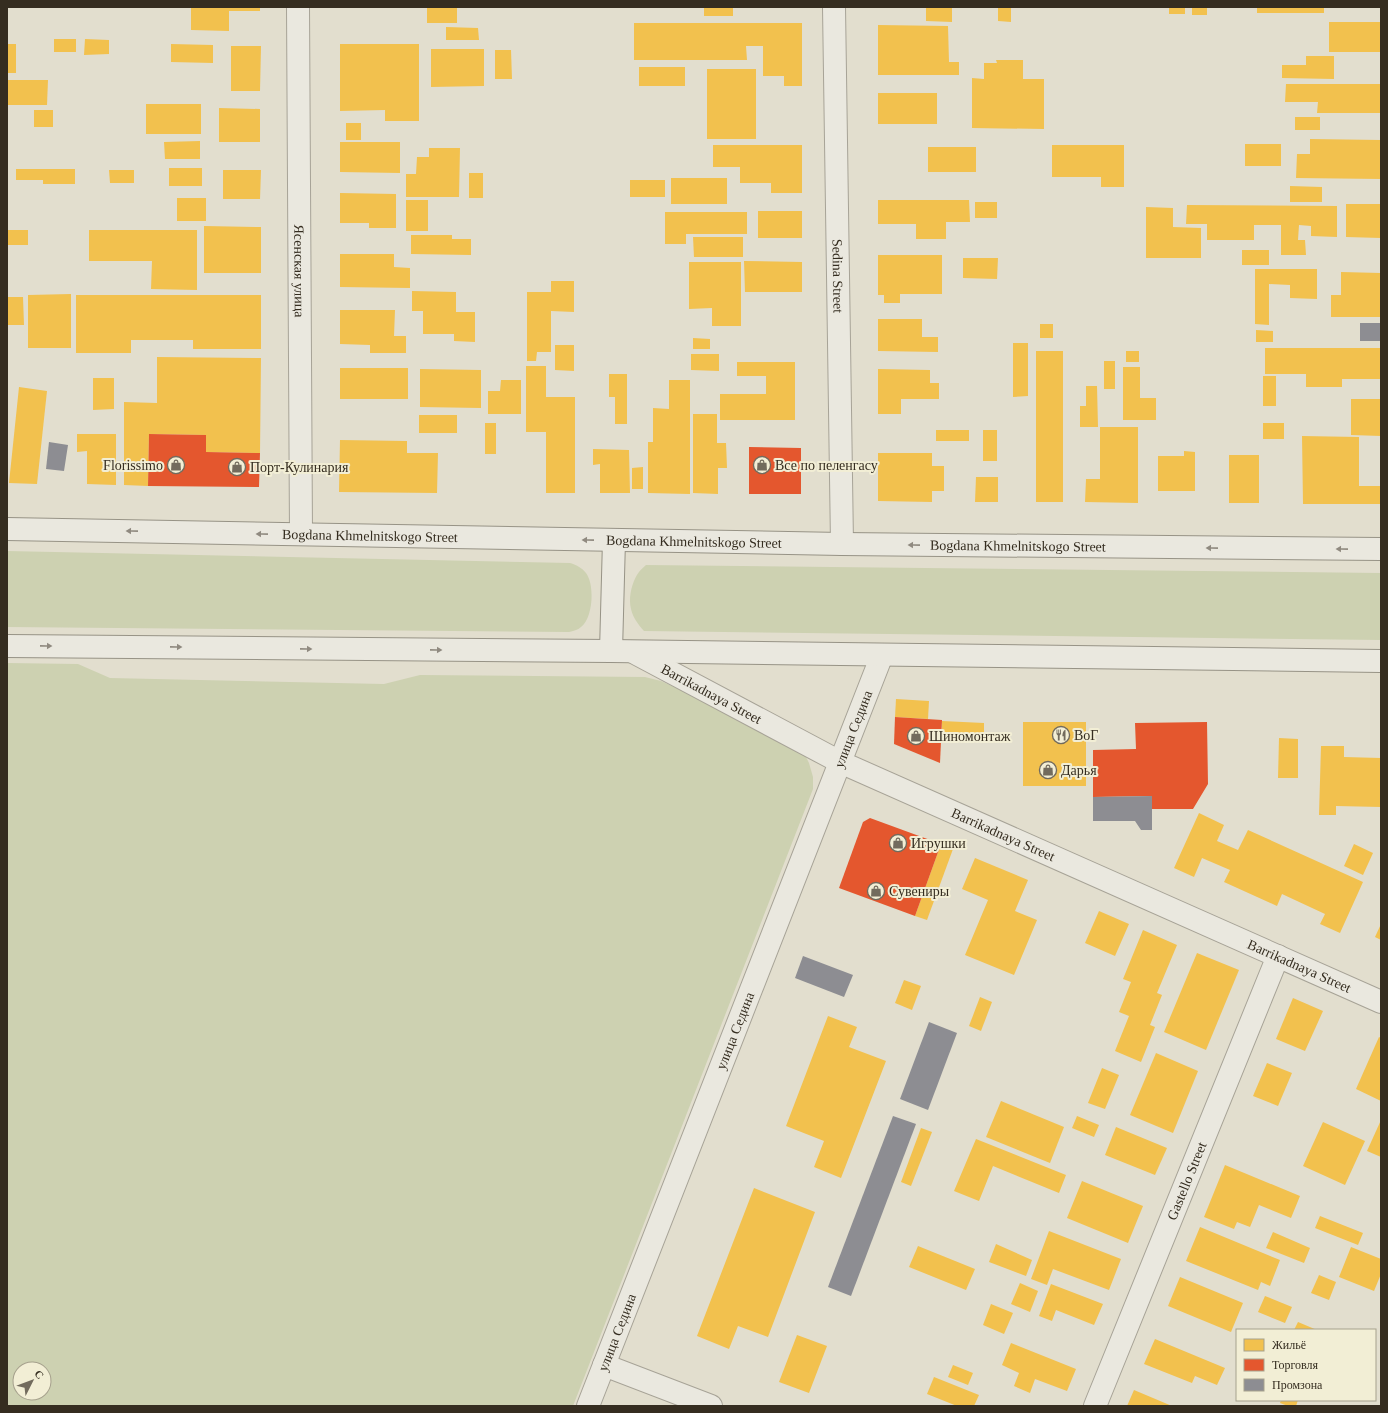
<svg xmlns="http://www.w3.org/2000/svg" width="1388" height="1413" font-family="'Times New Roman',serif">
<style>
.green{fill:#cdd1b1;fill-rule:evenodd}
.homes{fill:#f2c14e}
.shops{fill:#e4572e}
.industry{fill:#8d8d92}
.lines{fill:none;stroke-linecap:round;stroke-linejoin:round}
.street-casing{stroke:#a7a397;stroke-width:24}
.secondary-casing{stroke:#979386;stroke-width:24}
.street{stroke:#eae8df;stroke-width:22}
.secondary{stroke:#eae8df;stroke-width:22}
.oneway{fill:#908a80}
.labels{text-anchor:middle;dominant-baseline:central;stroke-width:4;stroke-linejoin:round;paint-order:stroke}
.street-label{font-size:14px;fill:#352d20;stroke:#f2eed5}
.poi-label{font-size:14px;fill:#352d20;stroke:#f2eed5;text-anchor:start}
</style>
<rect width="100%" height="100%" fill="#e2dece"/>
<!-- green -->
<g class="green">
<path d="M7,551L570,563C577,565 582,568 586,573C595,585 593,618 581,627C578,630 573,631 569,632L7,627Z"/>
<path d="M646,565L1381,573V640L644,631C638,624 633,618 631,609C628,598 632,581 639,572C641,569 644,567 646,565Z"/>
<path d="M7,663L78,664L110,678L384,684L420,675L645,677L661,681L750,721L803,751L809,763L813,777V789L573,1406H7ZM20,1369H44V1393H20Z"/>
</g>
<!-- homes -->
<g class="homes">
<path d="M191,7H260V11H229V31L191,30Z"/>
<rect x="427" y="7" width="30" height="16"/>
<rect x="704" y="7" width="29" height="9"/>
<path d="M926,7H952V22L926,21Z"/>
<path d="M998,7H1011V22L998,21Z"/>
<rect x="1169" y="7" width="16" height="7"/>
<rect x="1192" y="7" width="15" height="8"/>
<rect x="1257" y="7" width="67" height="6"/>
<rect x="1329" y="22" width="52" height="30"/>
<path d="M634,23H802V86H784V76H763V46H746L747,60H634Z"/>
<path d="M878,25L948,26L949,62H959V75H878Z"/>
<path d="M446,27L478,28L479,40H446Z"/>
<rect x="54" y="39" width="22" height="13"/>
<path d="M85,39L109,40V54L84,55Z"/>
<rect x="7" y="44" width="9" height="29"/>
<path d="M171,44L213,45V63L171,62Z"/>
<path d="M340,44H419V121H385V110L340,111Z"/>
<path d="M231,46H261L260,91H231Z"/>
<path d="M431,49H484V86L431,87Z"/>
<path d="M495,50H511L512,79H495Z"/>
<path d="M1306,56H1334V79L1282,78V65H1306Z"/>
<path d="M996,60H1023V79H1044V129L972,128V78L984,79V63H997Z"/>
<rect x="639" y="67" width="46" height="19"/>
<rect x="707" y="69" width="49" height="70"/>
<path d="M8,80H48L47,105H8Z"/>
<path d="M1286,84H1381V113H1317L1318,102H1285Z"/>
<rect x="878" y="93" width="59" height="31"/>
<rect x="146" y="104" width="55" height="30"/>
<path d="M219,108L260,109V142H219Z"/>
<rect x="34" y="110" width="19" height="17"/>
<rect x="1295" y="117" width="25" height="13"/>
<rect x="346" y="123" width="15" height="17"/>
<path d="M1310,139L1381,140V179L1296,178L1297,154H1310Z"/>
<path d="M200,141V159H165L164,142Z"/>
<path d="M340,142H400V173L340,172Z"/>
<rect x="1245" y="144" width="36" height="22"/>
<path d="M713,145H802V193H771V183H740V167H713Z"/>
<path d="M1052,145H1124V187H1101V177H1052Z"/>
<rect x="928" y="147" width="48" height="25"/>
<path d="M429,148H460L459,197H406V174H416L417,157H429Z"/>
<rect x="169" y="168" width="33" height="18"/>
<path d="M16,169H75V184H43V180H16Z"/>
<path d="M109,170H134V183H110Z"/>
<path d="M223,170H261L260,199H223Z"/>
<rect x="469" y="173" width="14" height="25"/>
<rect x="671" y="178" width="56" height="26"/>
<rect x="630" y="180" width="35" height="17"/>
<path d="M1290,186L1322,187V202H1290Z"/>
<path d="M340,193L396,194V228H369V223H340Z"/>
<rect x="177" y="198" width="29" height="23"/>
<rect x="406" y="200" width="22" height="31"/>
<path d="M878,200H969L970,222H946V239H916V224H878Z"/>
<rect x="975" y="202" width="22" height="16"/>
<path d="M1346,204H1381V238L1346,237Z"/>
<path d="M1187,205L1337,206V237L1311,236V226L1299,225L1298,240H1305L1306,255H1281V225H1254V240H1207V224H1186Z"/>
<path d="M1146,207L1173,208V227L1201,228V258H1146Z"/>
<rect x="758" y="211" width="44" height="27"/>
<path d="M665,212H747V234H686V244H665Z"/>
<path d="M204,226L261,227V273H204Z"/>
<rect x="7" y="230" width="21" height="15"/>
<path d="M89,230H197V290L151,289L152,261H89Z"/>
<path d="M411,235H452V239H471V255L411,254Z"/>
<path d="M693,237H743V257H694Z"/>
<rect x="1242" y="250" width="27" height="15"/>
<path d="M340,254H394V267L410,268V288L340,287Z"/>
<path d="M878,255H942V294H900V303H884V295H878Z"/>
<path d="M963,258H998L997,279L963,278Z"/>
<path d="M744,261L802,262V292H745Z"/>
<path d="M689,262H741V326H712V308L689,309Z"/>
<path d="M1255,269H1317V299L1290,298V285L1269,284V325L1255,324Z"/>
<path d="M1341,272L1381,273V317H1331V295H1341Z"/>
<path d="M551,281H574V312L551,311V352H537L536,361H527V292H551Z"/>
<path d="M412,291L456,292V312H475V342L454,341V334H423V311H412Z"/>
<path d="M71,294V348H28V295Z"/>
<path d="M76,295H261V349H193V340H131V353H76Z"/>
<path d="M7,297H23L24,325H7Z"/>
<path d="M340,310H395L394,336H406V353H370V345L340,344Z"/>
<path d="M878,319H922V337H938V352L878,351Z"/>
<rect x="1040" y="324" width="13" height="14"/>
<path d="M1256,330L1273,331V342H1256Z"/>
<path d="M693,338L710,339V349H693Z"/>
<path d="M1013,343H1028V396L1013,397Z"/>
<path d="M555,345H574V371L555,370Z"/>
<path d="M1265,348H1381V379H1342V387H1306V374H1265Z"/>
<rect x="1036" y="351" width="27" height="151"/>
<rect x="1126" y="351" width="13" height="11"/>
<path d="M691,354H719V371L691,370Z"/>
<path d="M157,357L261,358L260,453L206,452V435L149,434L148,486L124,485V402L157,403Z"/>
<rect x="1104" y="361" width="11" height="28"/>
<path d="M737,362H795V420H720V394H766V376H737Z"/>
<path d="M526,366H546V397H575V493H546V432H526Z"/>
<path d="M1123,367H1140V398H1156V420H1123Z"/>
<rect x="340" y="368" width="68" height="31"/>
<path d="M420,369L481,370V408L420,407Z"/>
<path d="M878,369L930,370V383H939V399H901V414H878Z"/>
<path d="M609,374H627V424H615V397H609Z"/>
<rect x="1263" y="376" width="13" height="30"/>
<path d="M93,378H114V409L93,410Z"/>
<path d="M501,380H521V414H488V391H500Z"/>
<path d="M669,380H690V494L648,493V442H653V408L669,409Z"/>
<path d="M1086,386H1097L1098,427H1080V406H1086Z"/>
<path d="M19,387L47,391L37,484L9,483Z"/>
<path d="M1351,399H1381V436L1351,435Z"/>
<path d="M693,414H717V443H726L727,468H718V494L693,493Z"/>
<rect x="419" y="415" width="38" height="18"/>
<rect x="485" y="423" width="11" height="31"/>
<rect x="1263" y="423" width="21" height="16"/>
<path d="M1100,427H1138V503L1085,502L1086,479H1100Z"/>
<rect x="936" y="430" width="33" height="11"/>
<rect x="983" y="430" width="14" height="31"/>
<path d="M77,434H116V485L87,484V451L77,452Z"/>
<path d="M1302,436L1359,437V486H1381V504H1303Z"/>
<path d="M340,440L407,441V453H438L437,493L339,492Z"/>
<path d="M593,449L629,450L630,493H600V464L593,465Z"/>
<path d="M1184,451L1195,452V491H1158V456H1184Z"/>
<path d="M878,453H932V466H944V491H932V502L878,501Z"/>
<rect x="1229" y="455" width="30" height="48"/>
<path d="M643,467V489H632V468Z"/>
<path d="M976,477H998V502H975Z"/>
<path d="M896,699L929,701L928,719L895,717Z"/>
<path d="M942,721L984,723V741L942,739Z"/>
<rect x="1023" y="722" width="63" height="64"/>
<path d="M1279,738L1298,739V778H1278Z"/>
<path d="M1321,746H1344V757L1381,758V807L1336,806V815H1319Z"/>
<path d="M1199,813L1224,825L1217,841L1238,850L1248,830L1363,882L1340,933L1320,924L1325,914L1282,894L1277,906L1224,882L1230,870L1202,858L1194,877L1174,868Z"/>
<path d="M941,844L953,849L927,920L915,916Z"/>
<path d="M1354,844L1373,853L1363,875L1344,866Z"/>
<path d="M975,858L1028,880L1015,911L1037,920L1014,975L965,955L988,900L962,889Z"/>
<path d="M1099,911L1129,924L1115,956L1085,943Z"/>
<path d="M1381,924V940L1375,937Z"/>
<path d="M1143,930L1177,945L1157,993L1162,995L1150,1025L1155,1027L1141,1062L1115,1051L1129,1016L1119,1012L1131,982L1123,979Z"/>
<path d="M1197,953L1239,970L1206,1050L1164,1032Z"/>
<path d="M904,980L921,986L912,1010L895,1003Z"/>
<path d="M980,997L992,1002L981,1031L969,1026Z"/>
<path d="M1293,998L1323,1011L1305,1051L1276,1039Z"/>
<path d="M828,1016L857,1027L849,1047L886,1061L841,1178L814,1167L824,1141L786,1126Z"/>
<path d="M1379,1037L1381,1038V1101L1356,1089Z"/>
<path d="M1156,1053L1198,1071L1173,1133L1130,1115Z"/>
<path d="M1267,1063L1292,1073L1278,1106L1253,1096Z"/>
<path d="M1102,1068L1119,1075L1105,1109L1088,1103Z"/>
<path d="M1001,1101L1064,1127L1050,1163L986,1137Z"/>
<path d="M1077,1116L1099,1125L1094,1137L1072,1128Z"/>
<path d="M1381,1120V1157L1367,1151Z"/>
<path d="M1323,1122L1365,1141L1345,1185L1303,1166Z"/>
<path d="M1116,1127L1167,1148L1155,1175L1105,1155Z"/>
<path d="M921,1128L932,1132L911,1186L901,1182Z"/>
<path d="M976,1139L1066,1175L1059,1193L993,1166L979,1201L954,1191Z"/>
<path d="M1225,1165L1300,1196L1291,1218L1259,1205L1250,1227L1237,1222L1234,1229L1204,1217Z"/>
<path d="M1082,1181L1143,1206L1128,1243L1067,1218Z"/>
<path d="M754,1188L815,1212L768,1337L738,1326L729,1349L697,1336Z"/>
<path d="M1320,1216L1363,1233L1358,1245L1315,1228Z"/>
<path d="M1200,1227L1280,1260L1270,1286L1261,1282L1258,1290L1186,1261Z"/>
<path d="M1049,1231L1121,1259L1109,1290L1053,1269L1047,1285L1031,1279Z"/>
<path d="M1273,1232L1310,1248L1304,1263L1266,1248Z"/>
<path d="M996,1244L1032,1260L1026,1276L989,1262Z"/>
<path d="M918,1246L975,1269L966,1290L909,1267Z"/>
<path d="M1351,1247L1381,1259V1274L1374,1291L1339,1277Z"/>
<path d="M1319,1275L1336,1282L1329,1300L1311,1293Z"/>
<path d="M1180,1277L1243,1303L1231,1332L1168,1306Z"/>
<path d="M1020,1283L1038,1291L1030,1312L1011,1304Z"/>
<path d="M1051,1284L1103,1304L1094,1325L1056,1310L1052,1321L1039,1316Z"/>
<path d="M1265,1296L1292,1307L1285,1323L1258,1312Z"/>
<path d="M991,1304L1013,1313L1004,1334L983,1325Z"/>
<path d="M1298,1322L1317,1330H1294Z"/>
<path d="M797,1335L827,1346L809,1393L779,1382Z"/>
<path d="M1155,1339L1225,1368L1217,1385L1195,1376L1192,1383L1144,1364Z"/>
<path d="M1011,1343L1076,1369L1067,1391L1035,1379L1030,1393L1014,1386L1019,1373L1002,1365Z"/>
<path d="M953,1365L973,1373L968,1385L948,1377Z"/>
<path d="M934,1377L979,1395L974,1406H957L927,1394Z"/>
<path d="M1134,1390L1172,1406H1127Z"/>
<path d="M1281,1400H1298L1296,1406H1288L1280,1403Z"/>
</g>
<!-- shops -->
<g class="shops">
<path d="M149,434L206,435V452L260,453L259,487L148,486Z"/>
<path d="M749,447L801,448V494H749Z"/>
<path d="M895,717L942,720L940,763L894,744Z"/>
<path d="M1207,722L1208,784L1193,809H1152V796L1093,797V750L1136,749L1135,723Z"/>
<path d="M870,818L941,844L915,916L839,888L863,822Z"/>
</g>
<!-- industry -->
<g class="industry">
<rect x="1360" y="323" width="21" height="18"/>
<path d="M49,442L68,445L64,471L46,469Z"/>
<path d="M1152,796V830H1141L1135,821H1093V797Z"/>
<path d="M803,956L853,975L844,997L795,978Z"/>
<path d="M929,1022L957,1033L928,1110L900,1099Z"/>
<path d="M893,1116L916,1124L851,1296L828,1287Z"/>
</g>
<g class="lines">
<!-- street casing -->
<g class="street-casing">
<g id="street">
<path id="s1" d="M298,7L301,534"/>
<path id="s2" d="M834,7L842,544"/>
<path id="s3" d="M633,652L840,762L1381,1002"/>
<path d="M604,1365L711,1406"/>
<path id="s4" d="M588,1406L882,655"/>
<path id="s5" d="M1095,1406L1278,956"/>
</g>
</g>
<!-- secondary casing -->
<g class="secondary-casing">
<g id="secondary">
<path id="s6" d="M7,529L842,544L1381,549"/>
<path d="M7,646L611,651L1381,661"/>
<path d="M611,651L614,540"/>
</g>
</g>
<!-- street -->
<use href="#street" class="street"/>
<!-- secondary -->
<use href="#secondary" class="secondary"/>
</g>
<!-- one-way arrows -->
<defs><path id="oneway-solid" d="M-6-.8H1V-3.2L6.5 0L1 3.2V.8H-6Z"/></defs>
<g class="oneway">
<use href="#oneway-solid" transform="translate(132 531) rotate(-179)"/>
<use href="#oneway-solid" transform="translate(262 534) rotate(-179)"/>
<use href="#oneway-solid" transform="translate(588 540) rotate(-179)"/>
<use href="#oneway-solid" transform="translate(914 545) rotate(-179)"/>
<use href="#oneway-solid" transform="translate(1212 548) rotate(-179)"/>
<use href="#oneway-solid" transform="translate(1342 549) rotate(-179)"/>
<use href="#oneway-solid" transform="translate(46 646) rotate(1)"/>
<use href="#oneway-solid" transform="translate(176 647) rotate(1)"/>
<use href="#oneway-solid" transform="translate(306 649) rotate(1)"/>
<use href="#oneway-solid" transform="translate(436 650) rotate(1)"/>
</g>
<!-- icons -->
<defs>
<g id="shop-ring" transform="scale(0.9)"><circle r="9.5" fill="#f2eed5" stroke="#726b5d" stroke-width="1.5"/><path d="M-5-2.5h2.3a2.7 3.5 0 0 1 5.4 0H5L5.5 6h-11ZM-1.5-2.5h3a1.5 2.3 0 0 0-3 0Z" fill="#726b5d"/></g>
<g id="restaurant-ring" transform="scale(0.9)"><circle r="9.5" fill="#f2eed5" stroke="#726b5d" stroke-width="1.5"/><path d="M-5-6h1v4h1v-4h1v4h1v-4h1v5L-1.5 .5V6h-2V.5L-5-1ZM5-6V6H3V1.5H1.5Q1.5-4 5-6Z" fill="#726b5d"/></g>
</defs>
<g fill-rule="evenodd">
<use href="#shop-ring" x="176" y="465"/>
<use href="#shop-ring" x="762" y="465"/>
<use href="#shop-ring" x="237" y="467"/>
<use href="#restaurant-ring" x="1061" y="735"/>
<use href="#shop-ring" x="916" y="736"/>
<use href="#shop-ring" x="1048" y="770"/>
<use href="#shop-ring" x="898" y="843"/>
<use href="#shop-ring" x="876" y="891"/>
</g>
<g class="labels">
<!-- street labels -->
<g class="street-label">
<text stroke="none"><textPath href="#s1" startOffset="264">Ясенская улица</textPath></text>
<text stroke="none"><textPath href="#s2" startOffset="269">Sedina Street</textPath></text>
<text stroke="none"><textPath href="#s6" startOffset="363">Bogdana Khmelnitskogo Street</textPath></text>
<text stroke="none"><textPath href="#s6" startOffset="687">Bogdana Khmelnitskogo Street</textPath></text>
<text stroke="none"><textPath href="#s6" startOffset="1011">Bogdana Khmelnitskogo Street</textPath></text>
<text stroke="none"><textPath href="#s3" startOffset="89">Barrikadnaya Street</textPath></text>
<text stroke="none"><textPath href="#s4" startOffset="727">улица Седина</textPath></text>
<text stroke="none"><textPath href="#s3" startOffset="413">Barrikadnaya Street</textPath></text>
<text stroke="none"><textPath href="#s3" startOffset="737">Barrikadnaya Street</textPath></text>
<text stroke="none"><textPath href="#s4" startOffset="403">улица Седина</textPath></text>
<text stroke="none"><textPath href="#s5" startOffset="243">Gastello Street</textPath></text>
<text stroke="none"><textPath href="#s4" startOffset="79">улица Седина</textPath></text>
</g>
<!-- poi labels -->
<g class="poi-label">
<text x="163" y="465" text-anchor="end">Florissimo</text>
<text x="775" y="465">Все по пеленгасу</text>
<text x="250" y="467">Порт-Кулинария</text>
<text x="1074" y="735">ВоГ</text>
<text x="929" y="736">Шиномонтаж</text>
<text x="1061" y="770">Дарья</text>
<text x="911" y="843">Игрушки</text>
<text x="889" y="891">Сувениры</text>
</g>
</g>
<!-- border -->
<rect width="1388" height="1413" fill="none" stroke="#352d20" stroke-width="16"/>
<!-- legend -->
<rect x="1236" y="1329" width="140" height="72" fill="#f2eed5" stroke="#a6a18d"/>
<rect x="1244" y="1339" width="20" height="12" fill="#f2c14e" stroke="#a6a18d"/>
<text x="1272" y="1349" font-size="12" fill="#352d20">Жильё</text>
<rect x="1244" y="1359" width="20" height="12" fill="#e4572e" stroke="#a6a18d"/>
<text x="1272" y="1369" font-size="12" fill="#352d20">Торговля</text>
<rect x="1244" y="1379" width="20" height="12" fill="#8d8d92" stroke="#a6a18d"/>
<text x="1272" y="1389" font-size="12" fill="#352d20">Промзона</text>
<!-- north arrow -->
<g transform="translate(32 1381) rotate(48)"><circle r="19" fill="#f2eed5" stroke="#a6a18d"/>
<path d="M0-3L7 15L0 10L-7 15Z" fill="#726b5d"/>
<text y="-6" font-size="11" font-weight="bold" text-anchor="middle" fill="#352d20">С</text>
</g>
</svg>
